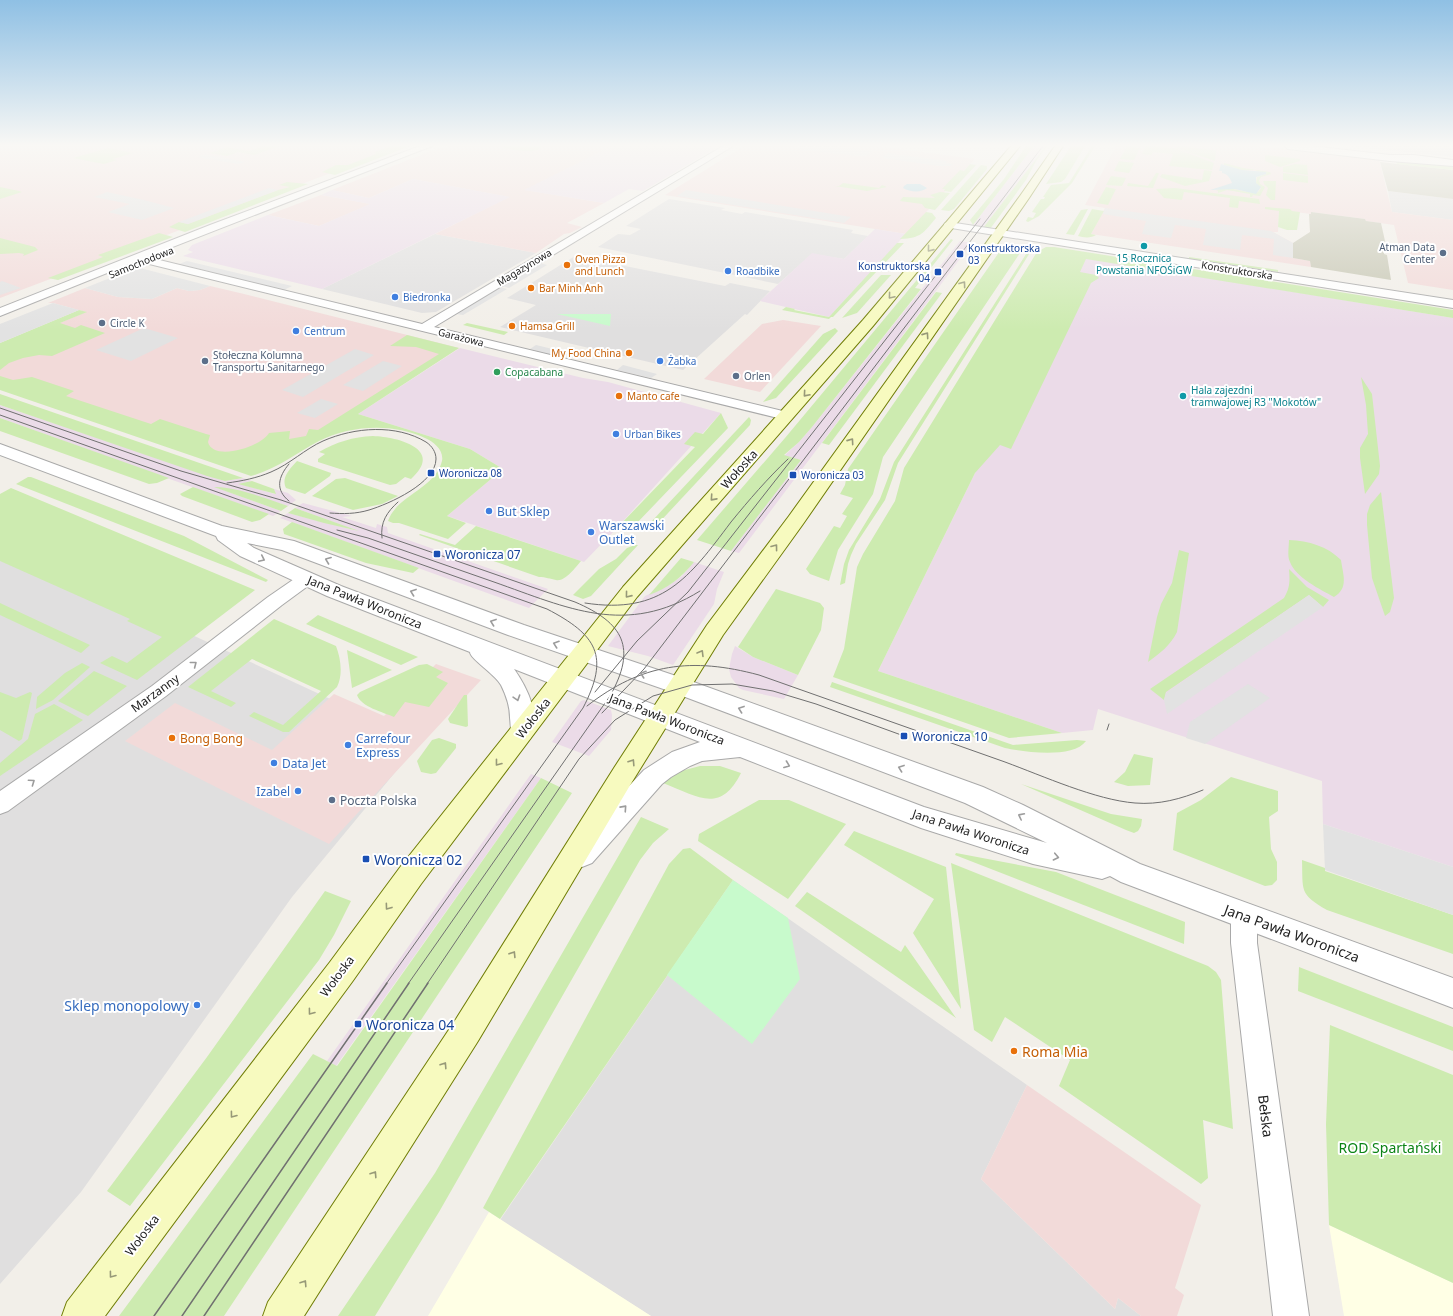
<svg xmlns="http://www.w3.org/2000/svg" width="1453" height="1316" font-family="'Noto Sans',sans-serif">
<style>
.residential{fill:#e0dfdf}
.commercial{fill:#f2dad9}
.industrial{fill:#ebdbe8}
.education{fill:#ffffe5}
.construction{fill:#c7c7b4}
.grass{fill:#cdebb0}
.park{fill:#c8facc}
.parking{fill:#e2e2e2}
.water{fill:#aad3df}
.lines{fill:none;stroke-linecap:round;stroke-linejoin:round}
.minor-casing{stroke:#a9a9a9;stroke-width:2}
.tertiary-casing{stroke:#a9a9a9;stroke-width:2}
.secondary-casing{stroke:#707d05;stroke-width:2}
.minor{fill:#fff;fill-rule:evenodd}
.tertiary{fill:#fff;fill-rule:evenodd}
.secondary{fill:#f7fabf;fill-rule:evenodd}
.tram-far1{stroke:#707070;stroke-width:1}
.tram{stroke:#707070;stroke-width:1.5}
.oneway{stroke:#979978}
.oneway2{stroke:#9c9c9c}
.culture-dot{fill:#0f9aa8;stroke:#fff;stroke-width:1.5}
.service-dot{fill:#5c6f8a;stroke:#fff;stroke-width:1.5}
.transit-dot{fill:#1a4fb4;stroke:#fff;stroke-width:1.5}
.food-dot{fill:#e8710a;stroke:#fff;stroke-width:1.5}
.shop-dot{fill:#3f7fe0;stroke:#fff;stroke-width:1.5}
.leisure-dot{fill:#2e9e5b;stroke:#fff;stroke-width:1.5}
.labels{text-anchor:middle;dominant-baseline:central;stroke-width:4;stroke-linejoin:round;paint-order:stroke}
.far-service-label{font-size:10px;fill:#4e5e75;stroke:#fff;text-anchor:start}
.far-transit-label{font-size:10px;fill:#164399;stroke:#fff;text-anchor:start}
.far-culture-label{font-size:10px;fill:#0d838f;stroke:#fff}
.far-food-label{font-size:10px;fill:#c56008;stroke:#fff;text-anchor:start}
.far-street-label{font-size:10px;fill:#222;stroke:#fff}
.far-shop-label{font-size:10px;fill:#366cbe;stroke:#fff;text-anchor:start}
.far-leisure-label{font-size:10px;fill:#27864d;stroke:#fff;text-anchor:start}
.street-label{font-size:12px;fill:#222;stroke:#fff}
.shop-label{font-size:12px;fill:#366cbe;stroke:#fff;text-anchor:start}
.transit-label{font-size:12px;fill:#164399;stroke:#fff;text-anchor:start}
.food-label{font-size:12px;fill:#c56008;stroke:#fff;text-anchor:start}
.service-label{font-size:12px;fill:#4e5e75;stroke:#fff;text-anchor:start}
.near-transit-label{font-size:14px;fill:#164399;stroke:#fff;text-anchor:start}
.near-street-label{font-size:14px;fill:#222;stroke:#fff}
.near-shop-label{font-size:14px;fill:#366cbe;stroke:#fff;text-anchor:end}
.near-food-label{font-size:14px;fill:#c56008;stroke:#fff;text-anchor:start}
.near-park-label{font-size:14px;fill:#0c8416;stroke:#fff}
</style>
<rect width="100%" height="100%" fill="#f2efe9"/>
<!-- residential -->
<g class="residential">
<path d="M1351,146H1453V157Z"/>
<path d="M1388,191L1453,199V220L1392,212Z"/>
<path d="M669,199L725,208L721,210L742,214L745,212L853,230L851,233L868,236L844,259L812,254L778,284L598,247L618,234L630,235L641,229L626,226Z"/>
<path d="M435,234L536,253L436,312L422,313L322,289Z"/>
<path d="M575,256L725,286L730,283L770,291L747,315L745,314L683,370L500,327L536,305L507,298Z"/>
<path d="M0,546L421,741L292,897L81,1192L0,1284Z"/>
<path d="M733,880L1027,1085L981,1179L1115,1309L1118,1298L1141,1316H651L500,1220Z"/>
</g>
<!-- commercial -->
<g class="commercial">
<path d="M0,146H402L0,298Z"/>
<path d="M450,146H612L525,190L604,203L567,223L582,227L570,233L564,234L536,253L435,234L509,197L413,179L369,198L332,190L436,149L444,148Z"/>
<path d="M744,146H877L975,159L906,234L665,195Z"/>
<path d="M1116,146H1252L1379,159L1392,212L1453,220V290L1408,283L1394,225L1366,221L1365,219L1311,212V214L1279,210L1278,232H1273L1293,243V258L1310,261L1311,267L1091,234L1105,208L1085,205Z"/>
<path d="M321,195L371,204L319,226L268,215Z"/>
<path d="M210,286L244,294L459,348L303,448L246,461L0,378V348L86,312L53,303H48L85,288L118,297L152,299L177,288L189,291L200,290Z"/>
<path d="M783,320L821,326L760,392L704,379L762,324Z"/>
<path d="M436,664L481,680L329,844L125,741L175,703L272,750L334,694L384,716Z"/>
<path d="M1027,1085L1201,1205L1175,1288L1184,1295L1177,1316H1141L1118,1298L1115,1309L981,1179Z"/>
</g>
<!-- industrial -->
<g class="industrial">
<path d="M612,146H719L643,191L629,189L604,203L524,190Z"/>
<path d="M1034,146H1046L983,228L973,225Z"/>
<path d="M413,179L510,197L322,289L183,256L193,252L188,250L192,245L268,215L319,226L370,204L321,195L332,190L369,198Z"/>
<path d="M875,229L906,234L829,317L760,301L812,253L844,259Z"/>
<path d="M960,241L972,243L739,553L731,551L801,460L784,456L799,442L812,427Z"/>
<path d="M1086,258L1453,318V867L1323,824L1322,781L1098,709L1093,730L1062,733L878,671L975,473Z"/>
<path d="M460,348L583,378L608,382L721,413L616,529L584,562L447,516L503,469L470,449L358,414Z"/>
<path d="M0,405L225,481L243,478L252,481L240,484L275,494L274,489L288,493L296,500L288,506L245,493L215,487L281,511L273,516L0,418Z"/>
<path d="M303,503L352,516L342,517L376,528L377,524L387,527L388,533L548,589L529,608L280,518L288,513L358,531L295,508Z"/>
<path d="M694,562L724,572L717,589L714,604L673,665L648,656L608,646L645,596L671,584L682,576Z"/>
<path d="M735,646L753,657L798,675L784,699L743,690L739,688L731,677L729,669L732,654Z"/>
<path d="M584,700L611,710L612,715L611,730L589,756L552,742L581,701Z"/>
<path d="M531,774L541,778L336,1066L327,1061Z"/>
</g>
<!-- education -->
<g class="education">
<path d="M489,1212L500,1219L651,1316H428Z"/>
<path d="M1329,1225L1453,1283V1316H1344Z"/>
</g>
<!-- construction -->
<g class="construction">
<path d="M1380,162L1453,170V199L1388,191Z"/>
<path d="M1311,212L1365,219L1366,221L1381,223L1387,250L1384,251V254L1387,255L1391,280L1311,267L1310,261L1293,258V243L1310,232L1309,214H1311Z"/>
</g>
<!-- grass -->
<g class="grass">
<path d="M264,146H280L254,155L238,152L227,156L210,153L227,147L249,151Z"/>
<path d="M391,146H410L335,175L322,172L336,165H348L376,154L375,152Z"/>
<path d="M506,146H542C535,156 513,149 503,148Z"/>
<path d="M1026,146H1034L973,225L970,220L1004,179Z"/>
<path d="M1046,146H1047L1036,161L1026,180L990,229L983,228Z"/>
<path d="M1071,146H1085L1065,179L1061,182L1046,184Z"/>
<path d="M1092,146H1095L1072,183L1039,216L1028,222L1026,221L1028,217L1033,218L1036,213L1032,212L1041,199H1044L1045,197H1043L1051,185L1069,183Z"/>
<path d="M1127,146H1137L1136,148H1140L1134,160L1120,159Z"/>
<path d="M1146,146L1175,148L1214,163L1212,170L1169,166L1173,154L1153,152L1151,155L1142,154Z"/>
<path d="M1177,146H1180L1221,151H1216L1215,161L1176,148Z"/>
<path d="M108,148L133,153L113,159L117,160L104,164L73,158Z"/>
<path d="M1265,155L1300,159V161L1280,167L1265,161Z"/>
<path d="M1119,161L1134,163L1129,173L1114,171Z"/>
<path d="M1396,162L1453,166V170L1397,164Z"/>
<path d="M1224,163L1243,168L1270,172L1271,174L1261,177L1259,180L1260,184L1265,187L1260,196L1253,195L1252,197H1250V194L1227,190L1218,193V191L1216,190C1233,185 1246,195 1258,192L1261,188L1256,183L1257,177L1266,174L1255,170H1242L1224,165Z"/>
<path d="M970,164L976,165L951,192L944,191L945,189H942L960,170L964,171Z"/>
<path d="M1295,164L1307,165L1308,175L1283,172V167Z"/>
<path d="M981,165L987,166V169L954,209L949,211L941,210Z"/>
<path d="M1204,170L1212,171L1209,181L1185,186L1160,177L1162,174L1202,180Z"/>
<path d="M1156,173H1159L1153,188L1127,186L1128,183L1148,186Z"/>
<path d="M1283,173L1308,176V183L1283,180Z"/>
<path d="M1111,176L1126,178L1122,186L1106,185Z"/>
<path d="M1263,181H1276L1275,200H1271L1266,195L1268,188L1264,184Z"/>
<path d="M287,182L308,184L185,232L169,227L179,222L188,224L278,190L290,187L279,185Z"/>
<path d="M843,183L879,188L882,185L887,187L867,191L835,186H839Z"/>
<path d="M0,187L19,191L22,192L0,199Z"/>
<path d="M1106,187L1116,189L1108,205L1097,203Z"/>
<path d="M1175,188L1259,199L1260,204L1239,201L1238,208L1229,207L1230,198L1184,192L1182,200L1164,198L1156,189Z"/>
<path d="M940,192L950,193L935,210L925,208L922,204L900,201L903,197L935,198L930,195Z"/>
<path d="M1265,207L1290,209L1292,211L1300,212L1297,230H1287L1278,227L1279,211L1265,209Z"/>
<path d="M1088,209L1074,235L1066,234L1081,210Z"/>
<path d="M1092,209L1104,211L1091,234L1096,235C1092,238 1084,238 1078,236Z"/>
<path d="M926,212L932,213L936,218C923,233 922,238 900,239Z"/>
<path d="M159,233L173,237L58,280L48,278L103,257L98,255Z"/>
<path d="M0,238L35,247L38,250L23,256L24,254L19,253L0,254Z"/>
<path d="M951,239L953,240L915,288L921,289L812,427L799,442L784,455L801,460L731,551L697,540L785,438Z"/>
<path d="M897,243H904L833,317H831L829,319L782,310L786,307L795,309L794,310L829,317Z"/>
<path d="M1046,247H1054L1453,310V318L1086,259L1080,272L1096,275L1099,278L1091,283L1011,449L1000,445L975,473L878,671L1062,733L1009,738L833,677L844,649L857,567L863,554L895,501L904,468L1037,252Z"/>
<path d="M1002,248L1022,250L883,457L873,494L838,550L829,581L810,574L806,569L834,526L840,528L847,516L842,514L853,498L840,494L845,485L848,469Z"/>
<path d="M1028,251H1031L898,463L885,500L856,544L851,555L848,564L845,583L840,585L844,564L849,550L880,499L894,462Z"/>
<path d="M1189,257L1278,270V272L1189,259Z"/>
<path d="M881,275H891L857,313L842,318Z"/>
<path d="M936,292L942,293L829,445L822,443Z"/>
<path d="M79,310L87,312L60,323L75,328L81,325L105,333L52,356L39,355L23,358L9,363L0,370V343Z"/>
<path d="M467,323L508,332L504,335L463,325Z"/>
<path d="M835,328L838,331L776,398L763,402L823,334Z"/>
<path d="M407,335L459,348L358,414L470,449L503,469L447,516L466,523L448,539L399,523H393L388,521C397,495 435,489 442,461C444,450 434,442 425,438C393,423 351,425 319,441C296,453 277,469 251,476L0,390V376L13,380L32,377L74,391L66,396L151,424L160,419L206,434L210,435L208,442C213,462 261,447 269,433L290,431L289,439L306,436L309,429L318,430L439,354L416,347L390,346Z"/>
<path d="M1361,377L1372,394L1380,466L1379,474L1365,494L1360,458V448L1368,434L1366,405Z"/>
<path d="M0,394L243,478L225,481L207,476L0,405Z"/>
<path d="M721,413L728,428L634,526L616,529L695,447L684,444L695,432L703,434Z"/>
<path d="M749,417L751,420L750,425L655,527L652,525V521Z"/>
<path d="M0,418L169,478L157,483L149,484L0,431Z"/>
<path d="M373,436C398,437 445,449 411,479L405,477L396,484L390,485L318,462V459L325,454L319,452C336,442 353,437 373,436Z"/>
<path d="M297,461L331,473L330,476L305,494L286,488C281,477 290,469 297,461Z"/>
<path d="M28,477H31L184,536L268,580L266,582L16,484Z"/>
<path d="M345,478L398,496L382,504L353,510L312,496L336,479Z"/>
<path d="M252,481L274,489L276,494L238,484Z"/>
<path d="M193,487L269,514L260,520L252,522L182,496L180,494Z"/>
<path d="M214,487C234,486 268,499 288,506L281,511Z"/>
<path d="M11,488L255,590L137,680L100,663L112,656L127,663L162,637L127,621L130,619L0,561V494Z"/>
<path d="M1381,492L1394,598L1390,612L1385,616L1372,578L1367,525V514L1370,505Z"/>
<path d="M295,508L359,531L324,523L288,513Z"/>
<path d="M292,522L419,568L413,573L366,563L284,534L283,529Z"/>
<path d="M476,526L581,561C575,568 565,582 556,580C550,579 546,577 539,577L419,535L420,534L455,545Z"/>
<path d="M1289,540C1309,541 1327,546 1341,560C1343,575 1349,588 1334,597C1320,589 1296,578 1290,562C1287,557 1289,546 1289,540Z"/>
<path d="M635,545H638L591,596L583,599L573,595L599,569L616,559L627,548Z"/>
<path d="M1179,550L1189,553L1177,632C1170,646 1160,653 1148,662L1157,617L1161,604L1172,583Z"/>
<path d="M681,558L694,562C681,578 668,588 649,595Z"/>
<path d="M1289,569L1307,587L1329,600L1323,607L1309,595L1166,692L1164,700L1150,689L1284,598C1290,588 1290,581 1289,569Z"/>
<path d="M776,589L820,603L824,608L821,630L798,675L753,657L738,647Z"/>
<path d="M0,603L90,645L81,653L0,615Z"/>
<path d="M318,615L418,657L401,665L306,624Z"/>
<path d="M274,619L336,646C341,659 343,675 337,687L289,732H283L249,716L254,712L283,725L321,691L252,659L211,691L236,703L231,707L188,687Z"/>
<path d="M347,650L392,670L352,688Z"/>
<path d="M82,663L90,667L53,700L36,709L37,697L65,673Z"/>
<path d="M427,664L443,672L436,677L448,683L429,707L405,702L394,717C383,712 361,707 357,695L360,692L419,665Z"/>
<path d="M94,671L127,686L88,716L58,701Z"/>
<path d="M832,682L1013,745L1077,740L1086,741C1073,759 1024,752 1005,748L830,687Z"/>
<path d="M0,692L16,698L30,692L32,693L22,739L19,741L0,730Z"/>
<path d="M464,695H467L468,726L466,727L450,723L448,719Z"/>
<path d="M54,704L83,720L0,776V763L28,739L35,714Z"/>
<path d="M439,738L456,744V748L436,773L431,774L421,772L417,761L432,740Z"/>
<path d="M1134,754L1153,758L1150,785L1128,786L1114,782L1125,772Z"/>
<path d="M700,766H720L741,773C720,815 697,796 663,783L681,771Z"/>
<path d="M1231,777L1278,791V811L1269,817L1271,849L1277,862V880L1272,885L1265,886L1173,850L1177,813L1201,800Z"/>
<path d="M541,778L572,793L224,1316H119L313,1054L337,1066Z"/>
<path d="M1021,784L1111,814L1142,819L1141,826L1138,831L1134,833L1126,830Z"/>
<path d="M759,800H789L846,824L788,899L698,841L699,834Z"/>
<path d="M641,817L669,829L653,843L640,860L439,1212L375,1316H338L435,1173Z"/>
<path d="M854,831L946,867L961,1009L913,933L934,899L844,845Z"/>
<path d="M690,848L733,880L500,1219L483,1208L669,864L683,849Z"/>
<path d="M956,853L1056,872L1185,922L1184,944L955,855Z"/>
<path d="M1302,860L1325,868V871L1453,915V954L1327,910C1299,894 1303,891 1302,860Z"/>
<path d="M951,863L1208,966L1216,972L1221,980L1233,1129L1203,1120L1208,1178L1201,1184L1059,1086L1070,1060L1005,1017L992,1042L974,1030Z"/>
<path d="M325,891L351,901L334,935L319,960L130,1206L107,1191L207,1057Z"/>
<path d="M807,892L901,952L905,945L956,1018L795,906Z"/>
<path d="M1299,967L1453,1027V1051L1298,991Z"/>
<path d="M1330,1025L1453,1075V1283L1329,1225L1326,1124Z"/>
</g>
<!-- park -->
<g class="park">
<path d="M557,314H611L610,326Z"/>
<path d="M733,880L788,918L800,979L752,1044L667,975Z"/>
</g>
<!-- parking -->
<g class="parking">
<path d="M799,146H839L872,151L866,156H858L795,149Z"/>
<path d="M888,153L947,161L946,163L953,164L950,166H938L884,158L883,157Z"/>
<path d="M205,154L245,162L238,164L197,157Z"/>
<path d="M269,188L278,190L188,224L179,222Z"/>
<path d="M686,190L851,217L844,223L677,196Z"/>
<path d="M107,192L144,200L174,208L142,220L108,212L130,204L94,197Z"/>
<path d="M1105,208L1271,231L1293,243V258L1273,255L1274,239L1242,235L1240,250L1203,245L1206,229L1175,225L1171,238L1142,234L1146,221L1103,214Z"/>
<path d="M187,261L292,286L284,290L179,264Z"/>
<path d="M540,263L547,265L509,288L502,286Z"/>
<path d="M135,268H140L210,286L200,290L189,291L177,288L152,299L118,297L85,288Z"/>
<path d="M2,281L21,288L0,295V282Z"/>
<path d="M500,287L507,289L463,315L456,314Z"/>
<path d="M53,303L79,310L0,343V324Z"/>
<path d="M144,328L178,338L131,361L96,350Z"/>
<path d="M536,345L569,353L563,358L530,349Z"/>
<path d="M355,349L374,355L303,397L282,390Z"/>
<path d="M383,361L402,366L363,391L343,385Z"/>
<path d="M623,365L657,374L651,378L617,370Z"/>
<path d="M321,399L338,404L315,418L297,413Z"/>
<path d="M1309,595L1323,607L1167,714L1164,700L1166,693Z"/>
<path d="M1248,684L1270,698L1205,744L1186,738L1190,722Z"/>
<path d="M1323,824L1453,867V915L1325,870Z"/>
</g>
<!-- water -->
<g class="water">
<path d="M1221,164L1242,170L1266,172V174L1256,177V183L1261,187L1256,194L1235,189L1210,190L1232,183C1230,178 1228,174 1222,173V171H1219Z"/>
<path d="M907,184H920L927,188C921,193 910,192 903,188L904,186Z"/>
</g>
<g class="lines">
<!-- minor casing -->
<g class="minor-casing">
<g id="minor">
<path d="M420,146H432L147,257L422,324L723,146H733L434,327L791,413L793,416L791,419L786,420L137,261L0,316V308L210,225Z"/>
<path d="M306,573L312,575L315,579L312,583L282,605L166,696L8,811L0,814V791L152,686L268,597L300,575Z"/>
<path d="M1244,903L1253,906L1257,915V943L1309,1316H1273L1231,943V915L1235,906Z"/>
</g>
</g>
<!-- tertiary casing -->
<g class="tertiary-casing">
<g id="tertiary">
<path d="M1284,146H1311L1390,155H1414L1453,160V166L1390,161L1288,149Z"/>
<path d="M949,222L1453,300V308L945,227L944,225L945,223Z"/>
<path d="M0,444L222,526L294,541L524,625L688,680L983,787L1023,805L1140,864L1453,978V1008L1121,882L1110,876L1102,879L1033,864L921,828L740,757L702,761L690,766L671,777L662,784L592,863L582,867L572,863L568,855L572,847L644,770L672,752L700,742L514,669C527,687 542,717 530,739L522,741L514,739C510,731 511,726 510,718C510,706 506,695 501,685C495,674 470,659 470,652L327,596L240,556L218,540L216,536L0,455ZM247,543L282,550L508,635L672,692L965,803L1047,843L924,807L341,586L254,548Z"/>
</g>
</g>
<!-- secondary casing -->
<g class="secondary-casing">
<g id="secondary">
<path d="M1011,146H1020L873,326L637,597L421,884L352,982L105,1316H62L67,1302L330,962L401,866L623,587L863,320Z"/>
<path d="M1055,146H1063L1029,198L803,524L723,635L632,782L478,1041L304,1316H263L268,1302L456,1019L614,768L707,625L789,516L1020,196Z"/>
</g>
</g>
<!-- minor -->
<use href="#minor" class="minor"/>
<!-- tertiary -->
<use href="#tertiary" class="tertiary"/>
<!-- secondary -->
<use href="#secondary" class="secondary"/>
<!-- tram-far1 -->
<g class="tram-far1">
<path d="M0,408L181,471L281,500L575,602C624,623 637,648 610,696L408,984"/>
<path d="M0,415L547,609C597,635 610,656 583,708L386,984"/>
<path d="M289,464C278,477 275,490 289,501"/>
<path d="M227,483C242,481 257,478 271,472C290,464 305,449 323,441C355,427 396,424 426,442C432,446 436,452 436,459C436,483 389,504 369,510C356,514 343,514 330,513"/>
<path d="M337,530L368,538C410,553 452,567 494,582C568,608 626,637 700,591"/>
<path d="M382,538C380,522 387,512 398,502"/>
<path d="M585,603C662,615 689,578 731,522C749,500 767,479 788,459"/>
<path d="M595,692L637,641L688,592L980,219"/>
<path d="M587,706C642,663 692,657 759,675C841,704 923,733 1005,762C1043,776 1096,800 1135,803C1159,805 1181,799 1203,790"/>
<path d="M602,713L644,669L1043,146"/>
<path d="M1107,730L1109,724"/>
<path d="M427,984L579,759L615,720L653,696L692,685L732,684L773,691L816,704L904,736"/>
</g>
<!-- tram -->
<g class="tram">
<path d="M154,1316L387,983"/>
<path d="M182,1316L409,983"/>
<path d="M204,1316L428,983"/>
</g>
</g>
<!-- one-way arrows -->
<defs><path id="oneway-chevron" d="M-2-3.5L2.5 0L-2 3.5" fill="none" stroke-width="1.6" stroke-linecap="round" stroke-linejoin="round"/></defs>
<g class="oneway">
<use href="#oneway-chevron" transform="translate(930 249) rotate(129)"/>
<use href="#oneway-chevron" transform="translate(963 284) rotate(-54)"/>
<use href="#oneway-chevron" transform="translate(891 296) rotate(130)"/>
<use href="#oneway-chevron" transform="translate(926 335) rotate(-55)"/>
<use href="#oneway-chevron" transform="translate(806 394) rotate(131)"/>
<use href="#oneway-chevron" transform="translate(851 441) rotate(-55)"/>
<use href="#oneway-chevron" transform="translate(713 498) rotate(132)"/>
<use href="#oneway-chevron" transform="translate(775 547) rotate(-53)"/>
<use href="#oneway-chevron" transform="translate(628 595) rotate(129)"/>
<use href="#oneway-chevron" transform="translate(701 653) rotate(-59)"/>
<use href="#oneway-chevron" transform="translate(632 762) rotate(-57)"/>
<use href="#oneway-chevron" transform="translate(498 763) rotate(128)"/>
<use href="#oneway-chevron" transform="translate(388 907) rotate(126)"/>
<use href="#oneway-chevron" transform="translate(513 954) rotate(-58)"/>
<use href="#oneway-chevron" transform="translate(311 1012) rotate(127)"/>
<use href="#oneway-chevron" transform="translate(444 1065) rotate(-57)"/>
<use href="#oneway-chevron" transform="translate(233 1115) rotate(127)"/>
<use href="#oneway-chevron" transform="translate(374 1174) rotate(-57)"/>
<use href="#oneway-chevron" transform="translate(112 1275) rotate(127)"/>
<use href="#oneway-chevron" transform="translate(304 1283) rotate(-57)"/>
</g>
<g class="oneway2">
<use href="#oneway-chevron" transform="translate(262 559) rotate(25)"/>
<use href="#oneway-chevron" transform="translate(328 560) rotate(-159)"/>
<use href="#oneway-chevron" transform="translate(413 592) rotate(-160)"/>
<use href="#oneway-chevron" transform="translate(493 622) rotate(-160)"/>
<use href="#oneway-chevron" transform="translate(556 644) rotate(-161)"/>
<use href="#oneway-chevron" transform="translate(194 664) rotate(-38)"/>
<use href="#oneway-chevron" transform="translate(643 674) rotate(-161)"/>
<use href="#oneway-chevron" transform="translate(517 698) rotate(72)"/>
<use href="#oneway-chevron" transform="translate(741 709) rotate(-160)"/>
<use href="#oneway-chevron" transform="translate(787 765) rotate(21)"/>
<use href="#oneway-chevron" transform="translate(901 768) rotate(-160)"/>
<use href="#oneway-chevron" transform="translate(32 782) rotate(-35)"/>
<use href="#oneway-chevron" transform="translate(624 808) rotate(-48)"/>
<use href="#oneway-chevron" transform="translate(1021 816) rotate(-153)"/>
<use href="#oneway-chevron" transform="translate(1056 857) rotate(12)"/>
</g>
<!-- sky -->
<linearGradient id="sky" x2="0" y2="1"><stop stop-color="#8fc0e4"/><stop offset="0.44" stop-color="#f9f8f5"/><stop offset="1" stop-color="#f9f8f5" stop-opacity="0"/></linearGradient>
<rect width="1453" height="330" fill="url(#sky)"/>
<!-- markers -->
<g class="culture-dot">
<circle cx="1144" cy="246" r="4"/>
<circle cx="1183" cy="396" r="4"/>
</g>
<g class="service-dot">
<circle cx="1443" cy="253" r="4"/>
<circle cx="102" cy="323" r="4"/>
<circle cx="205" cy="361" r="4"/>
<circle cx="736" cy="376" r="4"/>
<circle cx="332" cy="800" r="4"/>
</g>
<g class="transit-dot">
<rect x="956" y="250" width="8" height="8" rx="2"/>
<rect x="934" y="268" width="8" height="8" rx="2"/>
<rect x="427" y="469" width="8" height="8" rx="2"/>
<rect x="789" y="471" width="8" height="8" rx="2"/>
<rect x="433" y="550" width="8" height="8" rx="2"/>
<rect x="900" y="732" width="8" height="8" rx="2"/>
<rect x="362" y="855" width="8" height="8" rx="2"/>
<rect x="354" y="1020" width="8" height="8" rx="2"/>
</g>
<g class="food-dot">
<circle cx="567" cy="265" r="4"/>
<circle cx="531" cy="288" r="4"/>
<circle cx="512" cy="326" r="4"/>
<circle cx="629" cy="353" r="4"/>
<circle cx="619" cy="396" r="4"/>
<circle cx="172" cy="738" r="4"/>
<circle cx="1014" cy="1051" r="4"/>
</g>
<g class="shop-dot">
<circle cx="728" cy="271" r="4"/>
<circle cx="395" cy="297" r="4"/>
<circle cx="296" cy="331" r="4"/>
<circle cx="660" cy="361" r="4"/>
<circle cx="616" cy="434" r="4"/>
<circle cx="489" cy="511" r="4"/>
<circle cx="591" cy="532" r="4"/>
<circle cx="348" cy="745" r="4"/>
<circle cx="274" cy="763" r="4"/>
<circle cx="298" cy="791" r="4"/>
<circle cx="197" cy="1005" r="4"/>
</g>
<circle class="leisure-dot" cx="497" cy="372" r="4"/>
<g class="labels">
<!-- far-service labels -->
<g class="far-service-label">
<text x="1435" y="247" text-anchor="end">Atman Data<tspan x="1435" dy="12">Center</tspan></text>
<text x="110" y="323">Circle K</text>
<text x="213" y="355">Stołeczna Kolumna<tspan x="213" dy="12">Transportu Sanitarnego</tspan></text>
<text x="744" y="376">Orlen</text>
</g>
<!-- far-transit labels -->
<g class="far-transit-label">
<text x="968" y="248">Konstruktorska<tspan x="968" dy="12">03</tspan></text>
<text x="930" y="266" text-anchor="end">Konstruktorska<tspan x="930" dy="12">04</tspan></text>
<text x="439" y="473">Woronicza 08</text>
<text x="801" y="475">Woronicza 03</text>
</g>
<!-- far-culture labels -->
<g class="far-culture-label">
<text x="1144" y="258">15 Rocznica<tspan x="1144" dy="12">Powstania NFOŚiGW</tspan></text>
<text x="1191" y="390" text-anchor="start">Hala zajezdni<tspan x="1191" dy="12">tramwajowej R3 "Mokotów"</tspan></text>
</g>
<!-- far-food labels -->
<g class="far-food-label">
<text x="575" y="259">Oven Pizza<tspan x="575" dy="12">and Lunch</tspan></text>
<text x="539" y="288">Bar Minh Anh</text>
<text x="520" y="326">Hamsa Grill</text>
<text x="621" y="353" text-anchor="end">My Food China</text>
<text x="627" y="396">Manto cafe</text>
</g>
<!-- far-street labels -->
<g class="far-street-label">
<text transform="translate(141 262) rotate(-22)">Samochodowa</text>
<text transform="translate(524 267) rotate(-31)">Magazynowa</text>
<text transform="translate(1237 270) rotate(9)">Konstruktorska</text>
<text transform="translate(461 337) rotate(14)">Garażowa</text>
</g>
<!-- far-shop labels -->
<g class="far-shop-label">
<text x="736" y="271">Roadbike</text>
<text x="403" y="297">Biedronka</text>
<text x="304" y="331">Centrum</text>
<text x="668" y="361">Żabka</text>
<text x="624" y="434">Urban Bikes</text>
</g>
<!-- far-leisure labels -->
<g class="far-leisure-label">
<text x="505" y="372">Copacabana</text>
</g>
<!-- street labels -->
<g class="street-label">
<text transform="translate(739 469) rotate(-48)">Wołoska</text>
<text transform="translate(365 602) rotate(22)">Jana Pawła Woronicza</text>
<text transform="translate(155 693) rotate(-36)">Marzanny</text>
<text transform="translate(533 718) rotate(-52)">Wołoska</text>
<text transform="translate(667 719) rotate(21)">Jana Pawła Woronicza</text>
<text transform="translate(971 832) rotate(18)">Jana Pawła Woronicza</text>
<text transform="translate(337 976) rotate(-53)">Wołoska</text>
<text transform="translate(142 1235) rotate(-53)">Wołoska</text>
</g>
<!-- shop labels -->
<g class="shop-label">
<text x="497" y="511">But Sklep</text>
<text x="599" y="525">Warszawski<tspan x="599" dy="14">Outlet</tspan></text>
<text x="356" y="738">Carrefour<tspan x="356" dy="14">Express</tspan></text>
<text x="282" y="763">Data Jet</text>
<text x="290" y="791" text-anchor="end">Izabel</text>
</g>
<!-- transit labels -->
<g class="transit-label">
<text x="445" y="554">Woronicza 07</text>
<text x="912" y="736">Woronicza 10</text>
</g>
<!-- food labels -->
<g class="food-label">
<text x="180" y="738">Bong Bong</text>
</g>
<!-- service labels -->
<g class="service-label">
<text x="340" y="800">Poczta Polska</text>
</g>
<!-- near-transit labels -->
<g class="near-transit-label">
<text x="374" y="859">Woronicza 02</text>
<text x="366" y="1024">Woronicza 04</text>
</g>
<!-- near-street labels -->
<g class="near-street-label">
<text transform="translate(1292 933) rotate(20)">Jana Pawła Woronicza</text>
<text transform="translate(1266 1116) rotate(83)">Bełska</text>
</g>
<!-- near-shop labels -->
<g class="near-shop-label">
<text x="189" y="1005">Sklep monopolowy</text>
</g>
<!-- near-food labels -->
<g class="near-food-label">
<text x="1022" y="1051">Roma Mia</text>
</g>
<!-- near-park labels -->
<g class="near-park-label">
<text x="1390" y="1147">ROD Spartański</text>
</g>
</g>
</svg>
